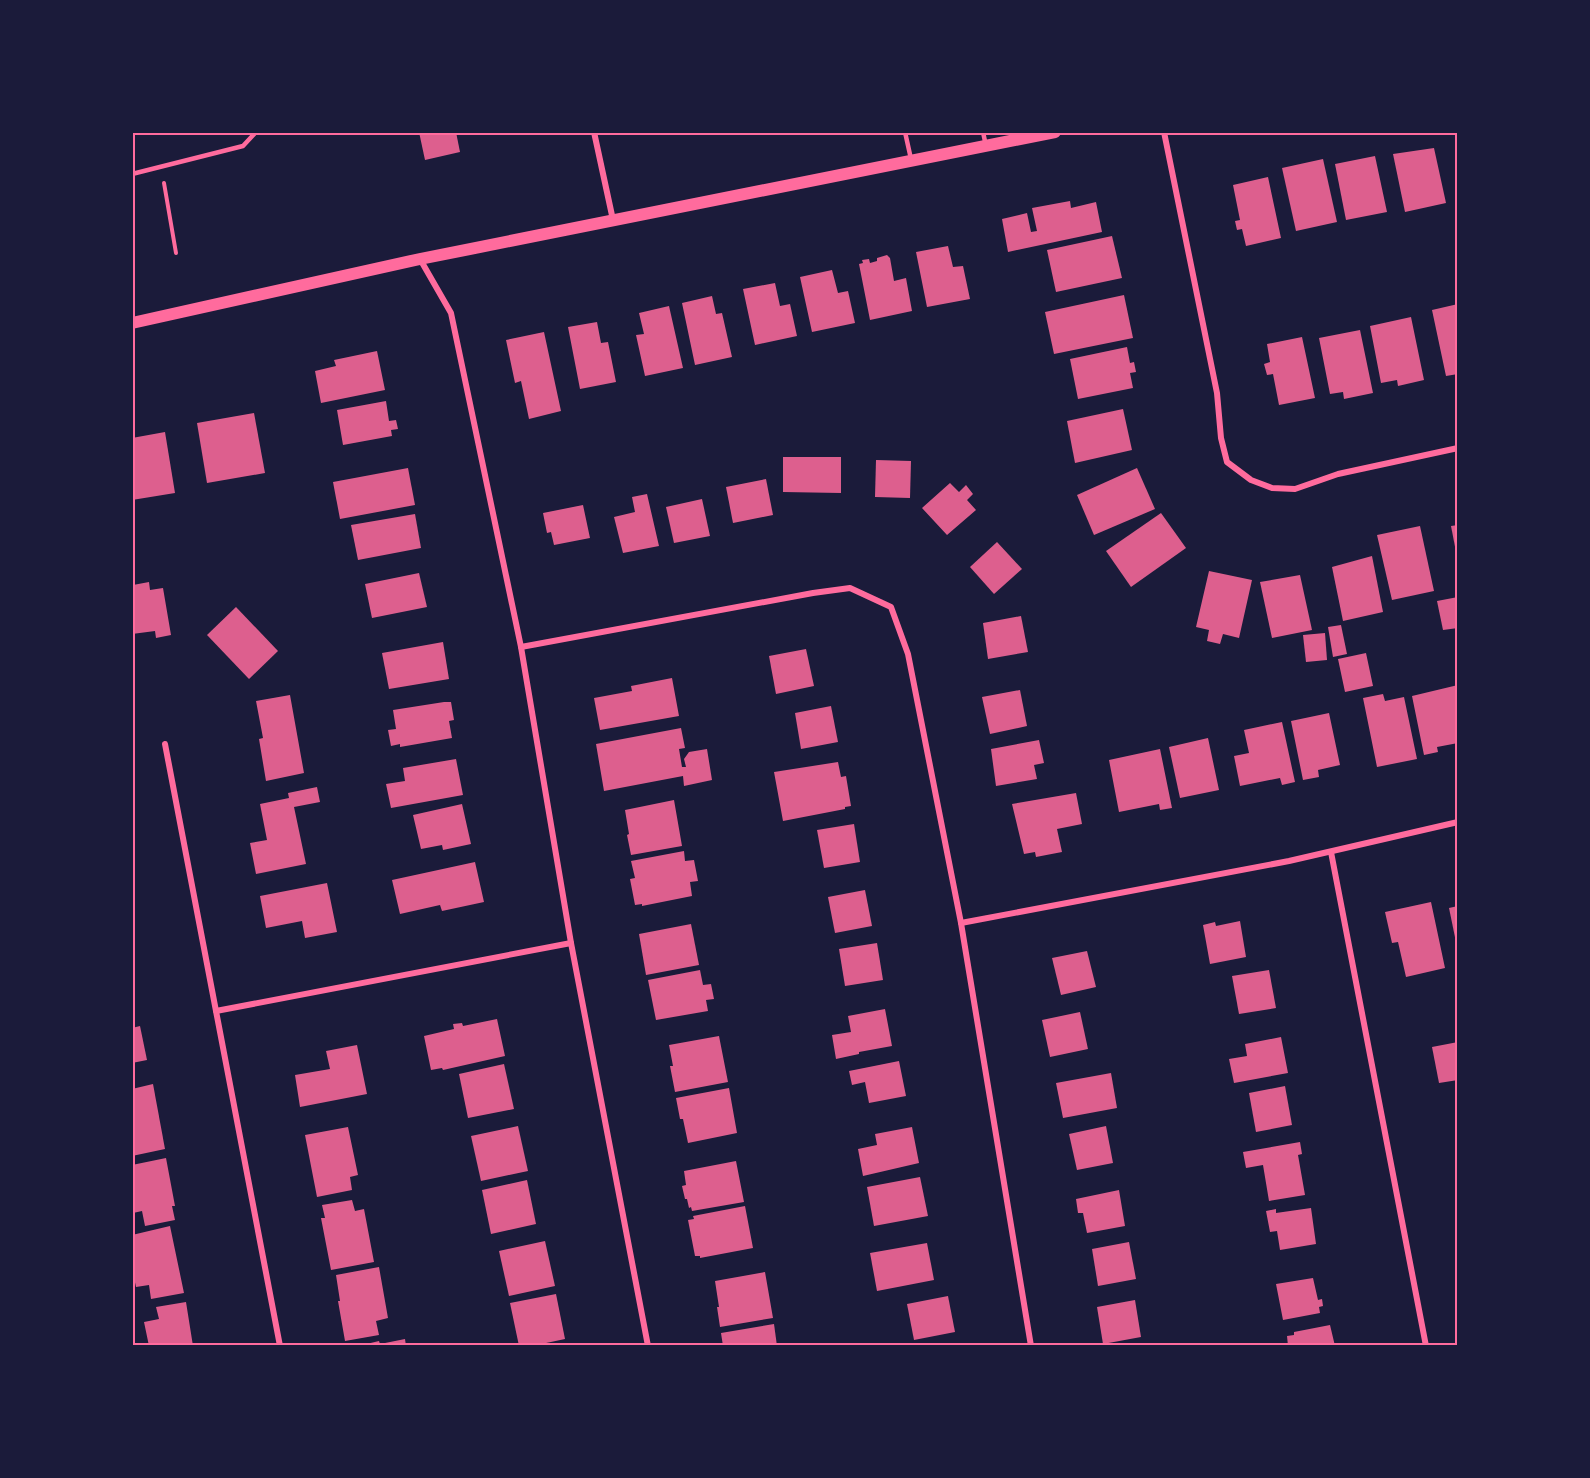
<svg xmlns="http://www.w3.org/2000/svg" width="1590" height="1478" font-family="'PT Serif',serif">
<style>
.building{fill:#dd5f8e}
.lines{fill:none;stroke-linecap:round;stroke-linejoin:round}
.path{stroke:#ff6b9d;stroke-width:4}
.service{stroke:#ff6b9d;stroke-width:4.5}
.minor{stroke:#ff6b9d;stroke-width:6}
.secondary{stroke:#ff6b9d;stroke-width:12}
.neatline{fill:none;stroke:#ff6b9d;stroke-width:2}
</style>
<rect width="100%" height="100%" fill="#1b1b3a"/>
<!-- building -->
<g class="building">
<path d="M419,132H456L460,152L425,160Z"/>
<path d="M1434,148L1446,203L1405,212L1393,154Z"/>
<path d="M1375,156L1387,212L1346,220L1335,164Z"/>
<path d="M1323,159L1337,222L1296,231L1282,168Z"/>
<path d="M1268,177L1281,238L1246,246L1242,229L1237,230L1235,221L1240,220L1233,185Z"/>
<path d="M1070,201L1071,208L1096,202L1102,232L1008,252L1002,219L1027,213L1031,232L1037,231L1032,208Z"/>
<path d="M1112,236L1122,278L1056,292L1047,250Z"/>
<path d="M948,246L953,267L963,266L970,299L927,307L916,252Z"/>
<path d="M887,255L890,258L894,281L906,278L912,311L870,320L859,264L863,263L862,260L869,259L870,263L877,261V258Z"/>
<path d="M832,270L838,293L848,291L855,323L812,332L800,277Z"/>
<path d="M775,283L780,306L790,304L797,336L755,345L743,289Z"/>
<path d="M1124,295L1133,338L1054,354L1045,312Z"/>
<path d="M712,296L716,314L722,313L732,357L695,365L682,303Z"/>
<path d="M1458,304V374L1446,376L1432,310Z"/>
<path d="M669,306L683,368L645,376L636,335L644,334L639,313Z"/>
<path d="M1411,317L1424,380L1398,386L1397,380L1381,383L1370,326Z"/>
<path d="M597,322L601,343L608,342L616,382L580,389L568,327Z"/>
<path d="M1360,330L1373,393L1344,399L1343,392L1330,394L1319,338Z"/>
<path d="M544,332L561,411L529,419L521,381L515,383L506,340Z"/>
<path d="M1302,337L1315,398L1279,405L1273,374L1267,375L1264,364L1270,362L1267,344Z"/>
<path d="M1127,347L1130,363L1134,362L1136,372L1130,373L1133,388L1078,399L1070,359Z"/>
<path d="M377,351L385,390L321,403L315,371L336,366L334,360Z"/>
<path d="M386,401L389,421L396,420L398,429L391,430L392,436L343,445L337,410Z"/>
<path d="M1123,409L1132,450L1075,463L1067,421Z"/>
<path d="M254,413L265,473L207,483L197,423Z"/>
<path d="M165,432L175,493L132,500V438Z"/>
<path d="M783,457H841V493L783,492Z"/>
<path d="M876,460L911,461L910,498L875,497Z"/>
<path d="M408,468L415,505L340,519L333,482Z"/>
<path d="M1137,468L1155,509L1094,535L1077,495Z"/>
<path d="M766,479L773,515L733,523L726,487Z"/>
<path d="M950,483L959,492L966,485L973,494L967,500L976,510L947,535L922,508Z"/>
<path d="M647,494L659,546L623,553L614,517L635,512L632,497Z"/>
<path d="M702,499L710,536L674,543L666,507Z"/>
<path d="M583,505L590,538L554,545L551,532L547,533L543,513Z"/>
<path d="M1161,513L1186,548L1131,587L1106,551Z"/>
<path d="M415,514L421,548L358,560L351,525Z"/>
<path d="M1458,525V557H1457L1451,526Z"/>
<path d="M1420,526L1434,591L1392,600L1377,535Z"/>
<path d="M997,542L1022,569L994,594L970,567Z"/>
<path d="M1372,556L1383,612L1343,621L1332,567Z"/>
<path d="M1209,571L1252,580L1239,638L1223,634L1220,644L1207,641L1209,630L1196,627Z"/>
<path d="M419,573L427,607L372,618L365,584Z"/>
<path d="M1300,575L1312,630L1272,638L1260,582Z"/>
<path d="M149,582L150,590L163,588L171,635L156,638L155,631L132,634V593H135L133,585Z"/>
<path d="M1458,597V628L1443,630L1437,601Z"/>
<path d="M236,607L278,651L249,679L207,635Z"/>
<path d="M1021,616L1028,652L988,659L983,623Z"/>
<path d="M1341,625L1347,654L1333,657L1328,627Z"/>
<path d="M1325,633L1327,660L1306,662L1303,635Z"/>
<path d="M443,642L449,679L389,689L382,653Z"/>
<path d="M806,649L814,686L776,694L769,656Z"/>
<path d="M1366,653L1373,686L1345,692L1338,659Z"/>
<path d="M672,678L679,716L600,730L594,698L632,691L631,686Z"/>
<path d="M1458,685V743L1437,747L1438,752L1424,755L1412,696Z"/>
<path d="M1020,690L1027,726L990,734L982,697Z"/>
<path d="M1383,694L1385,701L1404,697L1417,759L1377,767L1363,698Z"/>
<path d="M290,695L304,773L266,781L259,739L263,738L256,701Z"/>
<path d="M444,702H451L454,720L449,721L452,738L400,747V744L391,746L388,730L396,729L393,710Z"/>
<path d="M831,706L838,742L801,749L795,713Z"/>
<path d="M1329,713L1340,765L1318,770L1319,777L1303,780L1291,721Z"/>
<path d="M1282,722L1295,782L1282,785L1280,778L1240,786L1234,756L1249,753L1244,730Z"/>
<path d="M681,728L685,748L679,749L682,767H686L684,759L689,752L707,749L712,780L684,786L683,776L604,791L596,744Z"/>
<path d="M1208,738L1219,790L1180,798L1169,747Z"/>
<path d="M1039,740L1044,763L1034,765L1037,779L996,786L991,749Z"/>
<path d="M1160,749L1172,808L1160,810L1159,804L1119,812L1109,760Z"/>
<path d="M456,759L463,795L391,808L386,784L405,781L403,768Z"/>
<path d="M838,762L841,777L846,776L851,806L845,807V809L783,821L774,772Z"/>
<path d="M317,787L320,802L294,807L306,864L256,874L250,843L267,840L260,804L289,798L288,793Z"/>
<path d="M1076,793L1082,824L1057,829L1062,852L1036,857L1035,852L1024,854L1012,804Z"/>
<path d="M674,800L682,846L631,855L627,835L629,834L625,810Z"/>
<path d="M462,804L471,844L443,850L442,845L421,849L413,815Z"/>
<path d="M854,824L860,862L824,868L817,830Z"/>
<path d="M684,851L685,861L694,860L698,881L690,882L692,896L642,906V904L635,905L630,879L635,878L631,861Z"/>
<path d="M475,862L484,902L442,911L440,905L400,914L392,880Z"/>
<path d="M327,883L337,932L305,938L302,921L266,928L260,896Z"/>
<path d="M865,890L872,926L835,933L828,897Z"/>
<path d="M1431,902L1445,968L1406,977L1398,942L1392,943L1385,912Z"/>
<path d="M1458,906V947H1457L1449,908Z"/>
<path d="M1240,921L1246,957L1210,964L1203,925L1215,922L1216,926Z"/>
<path d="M691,924L699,965L646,975L639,934Z"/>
<path d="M877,943L883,980L845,986L839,949Z"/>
<path d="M1087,951L1096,987L1061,995L1052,958Z"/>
<path d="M700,970L703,985L711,984L714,999L706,1000L708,1011L656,1020L648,980Z"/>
<path d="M1269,970L1276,1008L1239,1014L1232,976Z"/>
<path d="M885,1009L892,1046L859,1052V1054L836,1059L832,1035L851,1032L848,1016Z"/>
<path d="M1080,1012L1088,1049L1050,1057L1042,1020Z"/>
<path d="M497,1019L505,1056L443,1070L442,1068L431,1070L424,1036L454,1029L453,1024L462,1023L463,1026Z"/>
<path d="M140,1026L147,1060L132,1063V1028Z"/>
<path d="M719,1036L728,1082L675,1092L670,1066H673L669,1045Z"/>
<path d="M1281,1037L1288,1073L1234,1083L1229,1059L1247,1056L1245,1044Z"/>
<path d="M1458,1042V1080L1439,1083L1432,1047Z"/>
<path d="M357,1045L367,1094L300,1107L295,1075L330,1069L326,1051Z"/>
<path d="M899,1061L906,1096L869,1103L865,1082L852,1085L849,1071Z"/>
<path d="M504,1064L514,1109L468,1118L459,1074Z"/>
<path d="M1111,1073L1117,1108L1063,1118L1056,1083Z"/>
<path d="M153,1084L165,1149L132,1156V1089Z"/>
<path d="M1285,1086L1292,1125L1256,1132L1249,1093Z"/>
<path d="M729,1088L737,1133L688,1143L683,1119H680L676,1098Z"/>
<path d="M518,1126L528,1171L481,1181L471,1136Z"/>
<path d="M1106,1126L1113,1163L1077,1170L1069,1134Z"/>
<path d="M348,1127L358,1175L350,1177L352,1190L317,1197L305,1135Z"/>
<path d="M912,1127L919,1163L863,1176L858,1149L877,1145L875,1134Z"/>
<path d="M1300,1142L1302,1154L1298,1155L1305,1195L1269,1201L1263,1165L1246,1168L1243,1152Z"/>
<path d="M166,1158L175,1206H172L175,1220L145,1226L142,1211L133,1213L132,1165Z"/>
<path d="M736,1161L744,1202L692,1211L691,1207L689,1208L687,1199H685L682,1186L686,1185L684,1171Z"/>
<path d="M920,1177L928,1216L874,1226L867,1187Z"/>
<path d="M527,1180L536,1224L491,1234L482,1190Z"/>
<path d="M1119,1190L1125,1226L1087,1233L1083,1213H1078L1076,1199Z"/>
<path d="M352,1200L355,1211L364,1209L374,1262L331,1270L321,1218H325L322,1205Z"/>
<path d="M745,1206L753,1248L700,1258V1256H695L688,1220L694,1219L693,1216Z"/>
<path d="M1311,1208L1316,1244L1280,1250L1277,1231L1270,1232L1266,1211L1276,1209V1213Z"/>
<path d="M170,1226L184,1293L151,1299L149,1285L136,1287L132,1268V1235Z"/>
<path d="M545,1241L555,1286L509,1296L499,1251Z"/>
<path d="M1129,1242L1136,1279L1098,1286L1092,1249Z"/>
<path d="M927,1243L934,1280L877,1291L870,1253Z"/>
<path d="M379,1267L388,1318L376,1321L379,1335L345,1341L338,1301H340L336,1275Z"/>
<path d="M765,1272L773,1318L720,1327L717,1307H719L715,1281Z"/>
<path d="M1313,1278L1318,1300L1322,1299L1323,1306L1319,1307L1320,1313L1283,1320L1276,1284Z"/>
<path d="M556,1294L565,1339L532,1346H519L510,1303Z"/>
<path d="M948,1296L955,1332L914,1340L907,1304Z"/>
<path d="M1135,1300L1141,1337L1103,1344L1097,1307Z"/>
<path d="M186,1302L193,1346H149L144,1322L159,1319L156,1307Z"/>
<path d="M774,1324L777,1346H723L721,1333Z"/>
<path d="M1330,1325L1335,1346H1288L1287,1336L1294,1335V1332Z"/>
<path d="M405,1339L406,1346H358L379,1341L380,1344Z"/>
</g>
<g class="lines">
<!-- path -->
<path class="path" d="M164,183L176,253"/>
<!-- service -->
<g class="service">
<path d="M905,132L911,159"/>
<path d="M983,132L986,146"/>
<path d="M132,174L243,146L256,132"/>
</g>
<!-- minor -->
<g class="minor">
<path d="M594,132L613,220"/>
<path d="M1164,132L1217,393L1221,438L1227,462L1251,480L1272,488L1295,489L1338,474L1458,448"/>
<path d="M420,259L451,313L521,647L571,943L648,1346"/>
<path d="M521,647L813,593L850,588L891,607L908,654L961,923L1031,1346"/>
<path d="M165,744L280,1346"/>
<path d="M1331,852L1426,1346"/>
<path d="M961,923L1289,861L1458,822"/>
<path d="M216,1011L571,943"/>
</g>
<!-- secondary -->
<path class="secondary" d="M132,323L420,259L1055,132"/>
</g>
<!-- border -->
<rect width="1590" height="1478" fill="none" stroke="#1b1b3a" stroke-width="267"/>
<rect x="134" y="134" width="1322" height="1210" class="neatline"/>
</svg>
